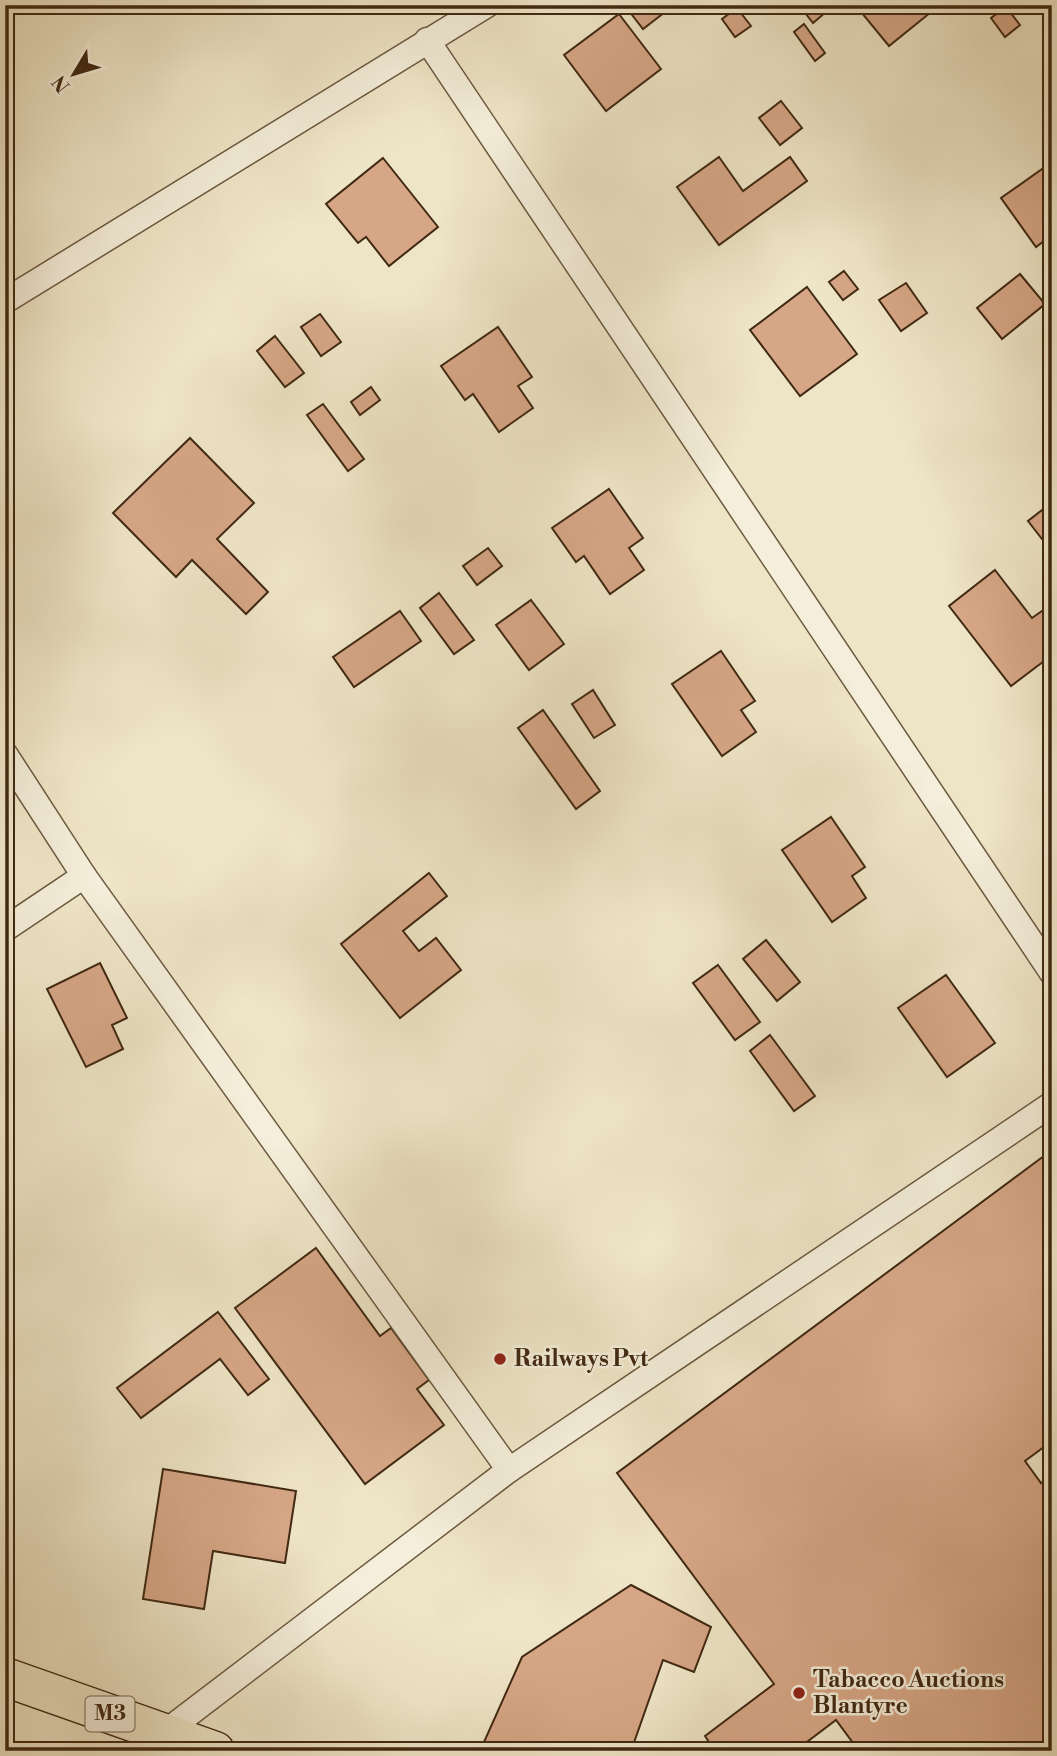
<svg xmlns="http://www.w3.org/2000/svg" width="1057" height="1756" font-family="'Libre Bodoni',serif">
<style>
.building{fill:#d6a686;stroke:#402912;stroke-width:2}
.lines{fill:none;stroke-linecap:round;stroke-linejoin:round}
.minor-casing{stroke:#6c583f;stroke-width:27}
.trunk-casing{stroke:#402912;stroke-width:41}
.minor{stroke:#f4eeda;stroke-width:24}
.trunk{stroke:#eee5c6;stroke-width:38}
.poi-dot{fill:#8f2418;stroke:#f4eeda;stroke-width:2.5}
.labels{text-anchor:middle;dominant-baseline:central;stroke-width:5;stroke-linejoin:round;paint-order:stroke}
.shield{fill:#f4eeda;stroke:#76644e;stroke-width:2}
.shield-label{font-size:21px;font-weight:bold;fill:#402912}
.poi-label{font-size:23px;font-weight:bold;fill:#402912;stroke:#f4eeda;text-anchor:start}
</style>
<rect width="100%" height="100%" fill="#eee5c6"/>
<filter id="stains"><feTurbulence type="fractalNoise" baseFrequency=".00286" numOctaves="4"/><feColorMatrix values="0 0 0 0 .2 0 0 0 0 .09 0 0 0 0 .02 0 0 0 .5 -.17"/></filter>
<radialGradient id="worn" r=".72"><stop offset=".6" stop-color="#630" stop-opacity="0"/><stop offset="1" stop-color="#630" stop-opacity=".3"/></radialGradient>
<!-- building -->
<g class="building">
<path d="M636,5H674L643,29L629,11Z"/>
<path d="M799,5H832L833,6L813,23Z"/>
<path d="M870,5H926L931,12L889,46L861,12Z"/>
<path d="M1038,5H1052V23Z"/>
<path d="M1006,7L1020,25L1005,37L991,18Z"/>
<path d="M737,8L751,26L735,37L722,19Z"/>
<path d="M619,14L661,69L606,111L564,55Z"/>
<path d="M804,24L825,53L815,61L794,32Z"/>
<path d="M781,101L802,128L780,145L759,118Z"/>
<path d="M719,157L743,191L790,157L807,181L719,245L677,187Z"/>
<path d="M383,158L438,227L389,266L366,237L358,243L326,204Z"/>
<path d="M1052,162V235L1036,247L1001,198Z"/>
<path d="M844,271L858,289L843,300L829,282Z"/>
<path d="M1020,274L1045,304L1002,339L977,308Z"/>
<path d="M906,283L927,313L901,331L879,300Z"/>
<path d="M807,287L857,354L800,396L750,330Z"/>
<path d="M320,314L341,342L321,356L301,327Z"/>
<path d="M498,327L532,377L518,386L533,408L499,432L473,394L465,400L441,366Z"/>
<path d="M275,336L304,373L285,387L257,351Z"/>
<path d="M371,387L380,400L360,415L351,402Z"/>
<path d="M323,404L364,459L348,471L307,415Z"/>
<path d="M190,438L254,503L217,539L268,592L246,614L192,560L176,577L113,513Z"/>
<path d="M609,489L643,538L629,548L644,570L610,594L584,556L576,562L552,528Z"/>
<path d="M1051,503L1052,546L1049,548L1028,521Z"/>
<path d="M488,548L502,566L477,585L463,566Z"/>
<path d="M995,570L1032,618L1052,604V655L1011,686L949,606Z"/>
<path d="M439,593L474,640L454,654L420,608Z"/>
<path d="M531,600L564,644L529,670L496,625Z"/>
<path d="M400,611L421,641L354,687L333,657Z"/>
<path d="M721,651L755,701L741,710L756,732L722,756L672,684Z"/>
<path d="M593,690L615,725L594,738L572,704Z"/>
<path d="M543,710L600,791L576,809L518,728Z"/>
<path d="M831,817L865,867L852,876L866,898L832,922L782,850Z"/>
<path d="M429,873L447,896L403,931L419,951L436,938L461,970L400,1018L341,944Z"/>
<path d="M766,940L800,982L777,1001L743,959Z"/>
<path d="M100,963L127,1018L112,1025L123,1049L86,1067L47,989Z"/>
<path d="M718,965L760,1022L735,1040L693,983Z"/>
<path d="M946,975L995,1043L947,1077L898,1008Z"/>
<path d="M770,1035L815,1096L794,1111L750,1051Z"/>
<path d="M1052,1150V1441L1025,1461L1041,1483L1052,1475V1751H859L836,1720L795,1751H715L705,1736L774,1684L617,1473Z"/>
<path d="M316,1248L380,1336L391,1328L429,1380L417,1389L444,1425L365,1484L235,1308Z"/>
<path d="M218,1312L269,1379L248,1395L220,1359L141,1418L117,1388Z"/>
<path d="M163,1469L296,1491L285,1563L213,1551L204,1609L143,1599Z"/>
<path d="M631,1585L711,1627L694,1672L663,1660L631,1751H480L522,1657Z"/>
</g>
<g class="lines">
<!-- minor casing -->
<g class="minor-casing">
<g id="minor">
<path d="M427,40L1052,973"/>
<path d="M5,301L487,5"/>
<path d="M5,754L84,876L509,1470"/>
<path d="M5,929L84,876"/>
<path d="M164,1733L509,1470L1052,1104"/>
</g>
</g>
<!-- trunk casing -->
<g class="trunk-casing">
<path id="trunk" d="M5,1677L215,1751"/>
</g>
<!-- minor -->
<use href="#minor" class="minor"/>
<!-- trunk -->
<use href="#trunk" class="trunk"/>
</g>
<!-- markers -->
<g class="poi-dot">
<circle cx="500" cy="1359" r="7"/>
<circle cx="799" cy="1693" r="7"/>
</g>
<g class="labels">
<!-- shield labels -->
<rect class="shield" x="85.5" y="1696.5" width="49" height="35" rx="5"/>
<g class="shield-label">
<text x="110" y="1714">M3</text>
</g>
<!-- poi labels -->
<g class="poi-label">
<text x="514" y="1359">Railways Pvt</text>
<text x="813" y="1680">Tabacco Auctions<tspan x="813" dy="26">Blantyre</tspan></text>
</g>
</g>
<!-- margin -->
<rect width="1057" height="1756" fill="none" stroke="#eee5c6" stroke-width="28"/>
<rect x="7" y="7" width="1043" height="1742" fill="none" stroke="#402912" stroke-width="3.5"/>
<rect x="14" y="14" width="1029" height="1728" fill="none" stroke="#402912" stroke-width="2"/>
<!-- north arrow -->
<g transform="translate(74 74) rotate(232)" stroke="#f4eeda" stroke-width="5" paint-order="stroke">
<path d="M0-5L12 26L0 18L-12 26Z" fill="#402912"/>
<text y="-10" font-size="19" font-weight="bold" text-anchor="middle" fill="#402912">N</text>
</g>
<rect width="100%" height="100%" filter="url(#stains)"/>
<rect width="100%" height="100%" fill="url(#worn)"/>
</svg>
